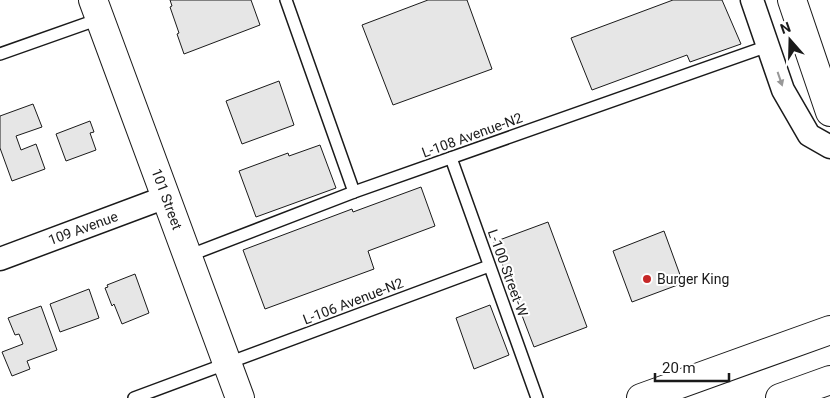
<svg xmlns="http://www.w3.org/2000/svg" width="830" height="398" font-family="Roboto,sans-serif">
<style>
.building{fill:#e6e6e6;stroke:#1a1a1a}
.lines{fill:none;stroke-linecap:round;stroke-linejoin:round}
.lane-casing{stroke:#1a1a1a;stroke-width:14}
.street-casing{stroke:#1a1a1a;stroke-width:25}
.secondary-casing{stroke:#1a1a1a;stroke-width:30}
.lane{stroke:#fff;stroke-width:11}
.street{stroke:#fff;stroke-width:22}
.secondary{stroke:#fff;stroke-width:28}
.oneway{fill:#989898}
.poi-dot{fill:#c62828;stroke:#fff;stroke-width:2}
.labels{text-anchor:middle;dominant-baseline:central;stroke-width:4;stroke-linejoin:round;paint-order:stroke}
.street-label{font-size:14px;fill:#1a1a1a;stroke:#fff}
.poi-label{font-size:14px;fill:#1a1a1a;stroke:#fff;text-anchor:start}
</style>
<rect width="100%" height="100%" fill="#fff"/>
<!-- building -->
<g class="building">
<path d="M170,0H251L260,25L184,54L177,34L179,33L170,7L172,6Z"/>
<path d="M428,0H467L492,69L393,105L362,25Z"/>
<path d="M673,0H722L741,44L690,62L687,55L592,90L571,38Z"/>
<path d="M279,81L294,125L242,144L226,101Z"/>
<path d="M33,104L42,127L16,136L21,150L36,144L45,169L12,181L0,148V116Z"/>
<path d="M90,121L94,132L90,133L96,150L66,161L56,134Z"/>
<path d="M320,145L336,188L256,217L239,171L288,153L289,156Z"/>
<path d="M421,187L435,226L368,251L374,269L265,309L243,250L352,209L353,212Z"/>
<path d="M548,222L587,327L534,347L494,242Z"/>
<path d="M664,231L683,283L632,302L613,251Z"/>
<path d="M135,274L149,313L122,324L114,304L112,306L105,288L108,287L107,285Z"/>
<path d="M89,289L99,318L60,332L50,304Z"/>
<path d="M490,305L509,355L474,369L456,318Z"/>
<path d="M41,306L57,350L27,361L30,369L12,376L2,352L23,344L19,334L15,335L8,318Z"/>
</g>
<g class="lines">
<!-- lane casing -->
<g class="lane-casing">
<g id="lane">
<path d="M286,0L354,192"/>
<path d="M0,54L99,19"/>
<path d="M451,158L537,398"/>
<path d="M188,256L354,192L768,46"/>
<path d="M134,398L489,266"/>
</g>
</g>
<!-- street casing -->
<g class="street-casing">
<g id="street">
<path d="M752,0L783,90L809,135L830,147"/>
<path d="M0,259L166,197"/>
</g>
</g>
<!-- secondary casing -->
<g class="secondary-casing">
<g id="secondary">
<path d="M93,0L240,398"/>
<path d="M792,0L830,112"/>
<path d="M641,398L830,330"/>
<path d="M780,398L830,380"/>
</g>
</g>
<!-- lane -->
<use href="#lane" class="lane"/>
<!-- street -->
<use href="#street" class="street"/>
<!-- secondary -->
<use href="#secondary" class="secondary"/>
</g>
<!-- one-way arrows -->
<defs><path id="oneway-solid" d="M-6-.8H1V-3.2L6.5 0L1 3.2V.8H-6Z" transform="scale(1.25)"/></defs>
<use class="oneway" href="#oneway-solid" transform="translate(780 79) rotate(71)"/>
<!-- markers -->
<circle class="poi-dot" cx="647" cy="279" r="5"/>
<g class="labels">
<!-- street labels -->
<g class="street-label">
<text transform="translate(472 135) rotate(-20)">L-108 Avenue-N2</text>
<text transform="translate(167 199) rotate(70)">101 Street</text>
<text transform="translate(83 228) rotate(-20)">109 Avenue</text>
<text transform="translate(508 273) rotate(70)">L-100 Street-W</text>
<text transform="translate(353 301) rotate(-21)">L-106 Avenue-N2</text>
</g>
<!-- poi labels -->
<g class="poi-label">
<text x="657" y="279">Burger King</text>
</g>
</g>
<!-- north arrow -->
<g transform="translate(790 40) rotate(340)" stroke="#ffffff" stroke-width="4" paint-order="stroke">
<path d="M0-4L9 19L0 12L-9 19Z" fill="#1a1a1a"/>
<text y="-8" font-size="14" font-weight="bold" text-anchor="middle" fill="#1a1a1a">N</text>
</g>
<!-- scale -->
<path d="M655 373v8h74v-8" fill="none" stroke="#1a1a1a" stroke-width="2.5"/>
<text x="662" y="373" font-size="15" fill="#1a1a1a" stroke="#ffffff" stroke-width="4" paint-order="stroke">20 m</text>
</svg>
